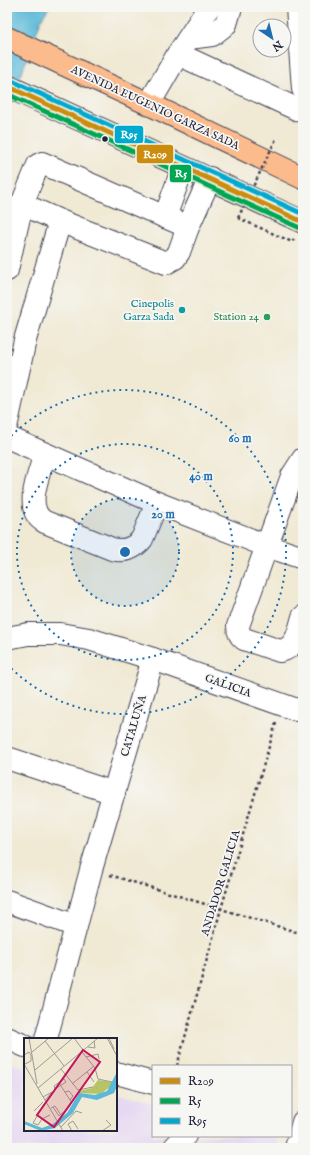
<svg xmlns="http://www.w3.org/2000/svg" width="310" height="1155" font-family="'IM FELL English',serif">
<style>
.built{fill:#e3d3f2}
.water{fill:#5ab9d8;stroke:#3e6e8a}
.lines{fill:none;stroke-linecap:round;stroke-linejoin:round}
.minor-casing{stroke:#414052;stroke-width:24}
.highway-casing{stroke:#414052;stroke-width:24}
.path{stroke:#414052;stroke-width:2.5;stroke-dasharray:3 3;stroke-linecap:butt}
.minor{stroke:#fff;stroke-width:22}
.highway{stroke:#fbbb8d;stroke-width:22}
.path-bridge{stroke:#414052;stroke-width:2.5;stroke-dasharray:3 3;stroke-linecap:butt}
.bus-1-casing{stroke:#f6f6f2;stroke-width:8}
.bus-2-casing{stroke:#f6f6f2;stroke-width:8}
.bus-3-casing{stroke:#f6f6f2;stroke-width:8}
.bus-1{stroke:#cc8c0c;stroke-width:5}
.bus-2{stroke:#00a651;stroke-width:5}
.bus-3{stroke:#00a9ce;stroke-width:5}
.ring{fill:none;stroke:#1f6fb2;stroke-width:2;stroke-dasharray:2 4}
.bus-dot{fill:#22223b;stroke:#f6f6f2;stroke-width:1.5}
.culture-dot{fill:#0f9aa8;stroke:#f6f6f2;stroke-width:1.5}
.leisure-dot{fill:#2e9e5b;stroke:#f6f6f2;stroke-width:1.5}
.labels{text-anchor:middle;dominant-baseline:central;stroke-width:3.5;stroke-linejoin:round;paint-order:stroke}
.street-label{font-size:11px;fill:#22223b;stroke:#f6f6f2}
.culture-label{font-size:11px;fill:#0d838f;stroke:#f6f6f2;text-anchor:end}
.leisure-label{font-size:11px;fill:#27864d;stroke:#f6f6f2;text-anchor:end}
.inset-road{fill:none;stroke:#9e9996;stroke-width:1}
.view{fill:#c2185b;fill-opacity:0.15;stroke:#c2185b;stroke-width:2}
.inset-edge{fill:none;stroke:#22223b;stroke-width:2}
.centre{fill:#1f6fb2;stroke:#f6f6f2;stroke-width:2}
.ring-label{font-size:12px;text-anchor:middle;font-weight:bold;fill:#1f6fb2;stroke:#f6f6f2;stroke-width:3.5;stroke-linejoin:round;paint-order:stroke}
.line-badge{stroke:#f6f6f2;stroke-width:1.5}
.badge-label{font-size:11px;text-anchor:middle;font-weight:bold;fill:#fff}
</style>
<rect width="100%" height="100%" fill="#f6f6f2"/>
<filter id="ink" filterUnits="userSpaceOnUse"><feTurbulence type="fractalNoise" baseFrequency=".025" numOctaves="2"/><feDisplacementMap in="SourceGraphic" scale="8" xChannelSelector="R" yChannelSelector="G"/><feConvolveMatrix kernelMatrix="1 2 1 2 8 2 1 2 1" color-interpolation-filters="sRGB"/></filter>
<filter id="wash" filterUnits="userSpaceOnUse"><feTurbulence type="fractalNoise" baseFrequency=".012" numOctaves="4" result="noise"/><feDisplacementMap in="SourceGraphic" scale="16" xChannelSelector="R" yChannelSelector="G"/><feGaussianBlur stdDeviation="0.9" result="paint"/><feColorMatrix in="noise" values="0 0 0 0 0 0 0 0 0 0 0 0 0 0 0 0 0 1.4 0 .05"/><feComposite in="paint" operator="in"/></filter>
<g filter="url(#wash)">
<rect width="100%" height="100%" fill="#f0e9d3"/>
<!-- built -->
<path class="built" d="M7,1062L25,1067V1130H116V1093L153,1104V1136H268L278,1139L276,1148H7Z"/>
<!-- water -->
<path class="water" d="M7,7H49L41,20L7,113Z"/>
</g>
<g filter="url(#ink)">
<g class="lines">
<!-- minor casing -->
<g class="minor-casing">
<g id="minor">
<path d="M297,7L303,89"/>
<path d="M189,38L212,35L226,24L231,7"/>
<path d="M178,54L303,112"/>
<path d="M149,104L178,54L209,7"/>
<path d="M22,204L60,221L166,263L175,258L179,252L188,227L210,178"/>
<path d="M165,217L183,167"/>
<path d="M7,270L22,204L38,165L42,163L188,227"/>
<path d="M7,423L25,340L60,221"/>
<path d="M7,437L157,503L267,546L303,558"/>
<path d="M45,454C40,472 22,510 45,522L112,549C124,552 134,549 142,539L157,503"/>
<path d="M303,459L292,476L238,626C238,632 240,636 244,639L280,651C297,648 299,630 303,617"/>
<path d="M7,638L28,634H60L89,639L153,659L303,712"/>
<path d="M7,758L114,793"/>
<path d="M7,901L76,926"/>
<path d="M7,1038L25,1046"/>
<path d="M46,1039L91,870L153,659"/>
<path d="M116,1073L153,1083"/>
<path d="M174,1148L185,1136"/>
<path d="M296,1148L303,1122"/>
</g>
</g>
<!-- highway casing -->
<g class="highway-casing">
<g id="highway">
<path d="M7,38L149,104L303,178"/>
<path d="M7,86L303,222"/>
</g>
</g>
<!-- path -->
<g class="path">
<path d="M238,218L292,242L294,239"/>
<path d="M110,875L303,934"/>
<path d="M177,1066L221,909L276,723"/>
</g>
<!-- minor -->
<use href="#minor" class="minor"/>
<!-- highway -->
<use href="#highway" class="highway"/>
<!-- path-bridge -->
<path class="path-bridge" d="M238,218L276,139"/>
<!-- bus-1 casing -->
<g class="bus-1-casing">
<path id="bus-1" d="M7,86L303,222"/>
</g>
<!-- bus-2 casing -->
<g class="bus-2-casing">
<path id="bus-2" d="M7,94L300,228"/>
</g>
<!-- bus-3 casing -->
<g class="bus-3-casing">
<path id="bus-3" d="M10,80L303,214"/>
</g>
<!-- bus-1 -->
<use href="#bus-1" class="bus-1"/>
<!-- bus-2 -->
<use href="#bus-2" class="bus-2"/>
<!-- bus-3 -->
<use href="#bus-3" class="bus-3"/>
</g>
</g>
<!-- distance rings -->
<circle cx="125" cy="552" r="54" fill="#1f6fb2" fill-opacity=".12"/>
<g class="ring">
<circle cx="125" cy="552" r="54"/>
<circle cx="125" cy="552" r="108"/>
<path d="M7 440A162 162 0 1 1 7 664"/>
</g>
<!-- markers -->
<circle class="bus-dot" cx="105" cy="139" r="3.5"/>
<circle class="culture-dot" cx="182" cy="310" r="4"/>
<circle class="leisure-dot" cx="267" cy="317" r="4"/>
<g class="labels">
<!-- street labels -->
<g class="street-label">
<text transform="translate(155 108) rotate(25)">AVENIDA EUGENIO GARZA SADA</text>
<text transform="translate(228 686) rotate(20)">GALICIA</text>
<text transform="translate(134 726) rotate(-73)">CATALUÑA</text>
<text transform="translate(221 883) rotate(-73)">ANDADOR GALICIA</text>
</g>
<!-- culture labels -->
<g class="culture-label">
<text x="174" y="304">Cinepolis<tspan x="174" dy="13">Garza Sada</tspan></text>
</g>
<!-- leisure labels -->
<g class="leisure-label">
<text x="259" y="317">Station 24</text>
</g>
</g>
<!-- overview -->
<g transform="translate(24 1038)">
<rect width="93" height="93" fill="#f0e9d3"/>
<path d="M74,42L88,44V47L77,56L55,55V53L68,50Z" fill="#b5c467"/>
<path d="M93,34V48L90,55L73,62L58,59L49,75L31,90L17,93L0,86V83L18,90L29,86L43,75L55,55L71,57L83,53Z" fill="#5ab9d8"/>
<path class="inset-road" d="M5,0L13,46M50,0L59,12M83,0L93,18M85,0L90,11M21,3L40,28M64,9L71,10L70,3M8,14L25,0M58,14L71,30L74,41L88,44M0,17L5,14L7,17V23L1,26M62,19L74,16L75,21M0,26L39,93M37,31L54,52L69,49M11,32L49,0M63,34L70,44M40,41L42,44L31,51L30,48ZM35,45L48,65M48,46L70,28M14,50L74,0M41,54L45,53L49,58L46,62M19,59L28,54L21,62M20,66L9,85L14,87L18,81L26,77M29,69L35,78L44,70L55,53M27,70L31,68L37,77M10,73L19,64M37,89L52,73L58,75M48,93L44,86L49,83L54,91M78,93L87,87L82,82"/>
<path class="view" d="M59,12L76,24L30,89L13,77Z"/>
<rect width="93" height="93" class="inset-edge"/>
</g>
<circle cx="125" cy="552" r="6" class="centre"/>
<g class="ring-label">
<text x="240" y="442">60 m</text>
<text x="201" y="480">40 m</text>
<text x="163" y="518">20 m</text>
</g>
<g class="line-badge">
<rect x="114" y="125" width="30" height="19" rx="4" fill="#00a9ce"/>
<rect x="136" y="144" width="38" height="20" rx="4" fill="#cc8c0c"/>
<rect x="169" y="164" width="23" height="19" rx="4" fill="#00a651"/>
</g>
<g class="badge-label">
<text x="129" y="138">R95</text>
<text x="155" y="158">R209</text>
<text x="181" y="177">R5</text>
</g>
<!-- margin -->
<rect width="310" height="1155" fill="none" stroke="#f6f6f2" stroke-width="24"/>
<!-- legend -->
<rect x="152" y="1065" width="140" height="72" fill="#f6f6f2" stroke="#a1a1a9"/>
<rect x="160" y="1078" width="20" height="6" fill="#cc8c0c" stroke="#a1a1a9"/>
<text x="188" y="1085" font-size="12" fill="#22223b">R209</text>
<rect x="160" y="1098" width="20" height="6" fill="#00a651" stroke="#a1a1a9"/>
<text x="188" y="1105" font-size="12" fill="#22223b">R5</text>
<rect x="160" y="1118" width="20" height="6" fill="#00a9ce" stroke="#a1a1a9"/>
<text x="188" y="1125" font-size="12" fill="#22223b">R95</text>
<!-- north arrow -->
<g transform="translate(272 38) rotate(145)"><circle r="19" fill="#f6f6f2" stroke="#a1a1a9"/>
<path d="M0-3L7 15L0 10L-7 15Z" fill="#1f6fb2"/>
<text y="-6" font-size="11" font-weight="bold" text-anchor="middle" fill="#22223b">N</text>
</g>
</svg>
